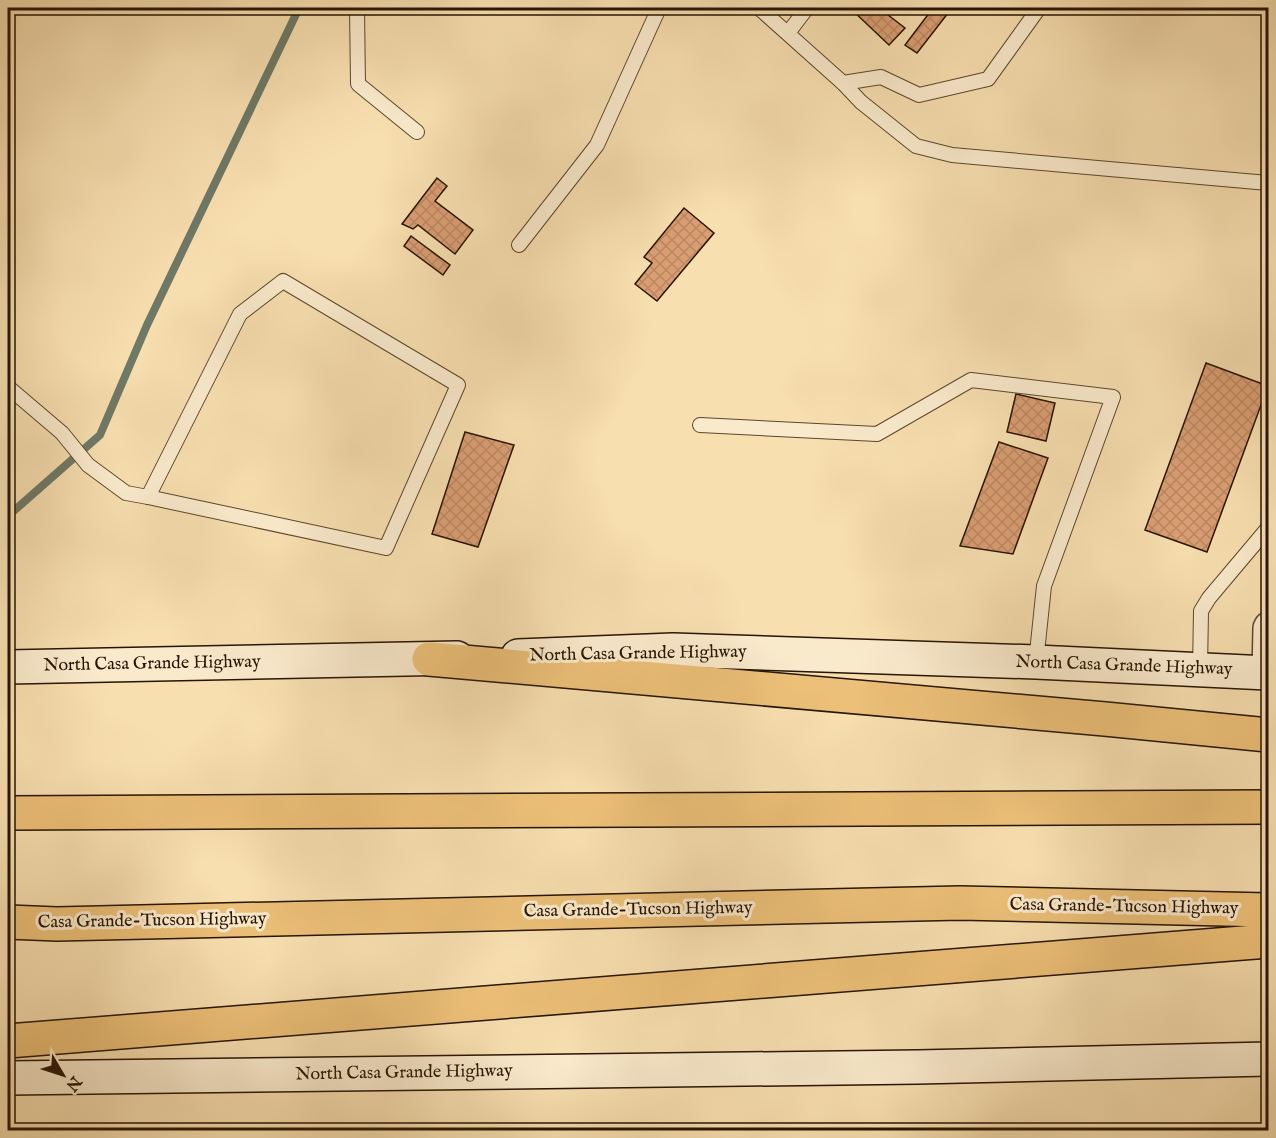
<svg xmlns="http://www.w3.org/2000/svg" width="1276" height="1138" font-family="'IM FELL English',serif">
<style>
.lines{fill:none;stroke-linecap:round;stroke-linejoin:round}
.stream{stroke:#6e7967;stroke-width:8}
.building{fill:url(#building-cross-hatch);stroke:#271400;stroke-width:1.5}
.service-casing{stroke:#5b472c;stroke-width:16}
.minor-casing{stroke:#5b472c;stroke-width:30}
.secondary-casing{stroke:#271400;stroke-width:36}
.motorway-casing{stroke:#271400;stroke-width:36}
.service{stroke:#faeacc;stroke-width:14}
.minor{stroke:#faeacc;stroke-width:27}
.secondary{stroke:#faeacc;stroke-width:33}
.motorway{stroke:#ecc078;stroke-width:33}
.labels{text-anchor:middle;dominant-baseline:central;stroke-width:6;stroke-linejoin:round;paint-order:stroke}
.street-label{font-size:18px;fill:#271400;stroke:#faeacc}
</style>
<defs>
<pattern id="building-cross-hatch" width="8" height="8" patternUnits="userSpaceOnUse" patternTransform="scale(1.5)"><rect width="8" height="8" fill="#da9e73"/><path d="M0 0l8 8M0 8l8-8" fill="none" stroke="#bb8762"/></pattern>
</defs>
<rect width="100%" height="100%" fill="#f8dfb0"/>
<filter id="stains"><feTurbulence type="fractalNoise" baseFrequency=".00333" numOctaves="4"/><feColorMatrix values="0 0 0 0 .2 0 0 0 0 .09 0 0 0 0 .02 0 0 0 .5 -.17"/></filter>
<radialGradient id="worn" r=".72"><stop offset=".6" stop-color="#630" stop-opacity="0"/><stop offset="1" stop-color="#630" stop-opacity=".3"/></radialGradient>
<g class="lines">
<!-- stream -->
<path class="stream" d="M8,516L100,435L147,325L299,8"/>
</g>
<!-- building -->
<g class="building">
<path d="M850,8H879L905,28L889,45Z"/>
<path d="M933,8H952L917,53L905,45Z"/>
<path d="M437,178L447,186L435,201L473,230L455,254L418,225L413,229L402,224Z"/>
<path d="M684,208L714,233L657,301L635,284L652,263L644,257Z"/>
<path d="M411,236L450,265L443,275L404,246Z"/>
<path d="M1206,363L1268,386L1207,552L1145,530Z"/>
<path d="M1016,394L1055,403L1046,441L1007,432Z"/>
<path d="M465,432L514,445L478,547L432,534Z"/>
<path d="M999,442L1048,458L1013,554L960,546Z"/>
</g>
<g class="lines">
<!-- service casing -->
<g class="service-casing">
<g id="service">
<path d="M357,8L358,84L417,132"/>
<path d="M759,8L843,83L861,102L916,146L952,155L1268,183"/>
<path d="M788,33L807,8"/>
<path d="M843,83L881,77L919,95L988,79L1039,8"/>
<path d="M519,245L597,145L659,8"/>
<path d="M8,387L62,433L88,465L126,493L148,497L386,548L458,385L283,281L240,314L148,497"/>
<path d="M700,425L877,434L971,380L1113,397L1044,586L1036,662"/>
<path d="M1200,669L1201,611L1209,598L1268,528"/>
</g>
</g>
<!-- minor casing -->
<g class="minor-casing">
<path id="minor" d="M1266,673L1267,628L1268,626"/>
</g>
<!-- secondary casing -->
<g class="secondary-casing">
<g id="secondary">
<path d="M518,656L673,650L1036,662L1268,673"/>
<path d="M8,667L457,658"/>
<path d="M8,1078L918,1067L1268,1059"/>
</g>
</g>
<!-- motorway casing -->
<g class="motorway-casing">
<g id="motorway">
<path d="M429,659L1105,719L1268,735"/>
<path d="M8,813L1268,807"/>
<path d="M8,922L57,924L960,903L1268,910"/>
<path d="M8,1041L1268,941"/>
</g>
</g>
<!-- service -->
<use href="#service" class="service"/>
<!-- minor -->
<use href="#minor" class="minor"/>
<!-- secondary -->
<use href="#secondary" class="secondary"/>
<!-- motorway -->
<use href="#motorway" class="motorway"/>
</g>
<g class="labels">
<!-- street labels -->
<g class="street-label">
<text transform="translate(638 654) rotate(-1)">North Casa Grande Highway</text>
<text transform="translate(152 664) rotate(-1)">North Casa Grande Highway</text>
<text transform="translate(1124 666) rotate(2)">North Casa Grande Highway</text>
<text transform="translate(1124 907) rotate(1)">Casa Grande-Tucson Highway</text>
<text transform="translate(638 910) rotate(-1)">Casa Grande-Tucson Highway</text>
<text transform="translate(152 921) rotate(-1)">Casa Grande-Tucson Highway</text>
<text transform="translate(404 1073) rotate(-1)">North Casa Grande Highway</text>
</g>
</g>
<!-- margin -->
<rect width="1276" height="1138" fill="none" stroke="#f8dfb0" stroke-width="30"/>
<rect x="9" y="9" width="1258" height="1120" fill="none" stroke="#271400" stroke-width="3"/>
<rect x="15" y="15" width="1246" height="1108" fill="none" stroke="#271400" stroke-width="1.5"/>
<!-- north arrow -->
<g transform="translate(63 1075) rotate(129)" stroke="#faeacc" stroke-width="4.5" paint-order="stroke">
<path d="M0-4.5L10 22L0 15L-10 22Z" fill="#271400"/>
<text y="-9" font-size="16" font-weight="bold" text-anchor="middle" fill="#271400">N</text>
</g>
<rect width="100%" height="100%" filter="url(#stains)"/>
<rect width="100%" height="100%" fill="url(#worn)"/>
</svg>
